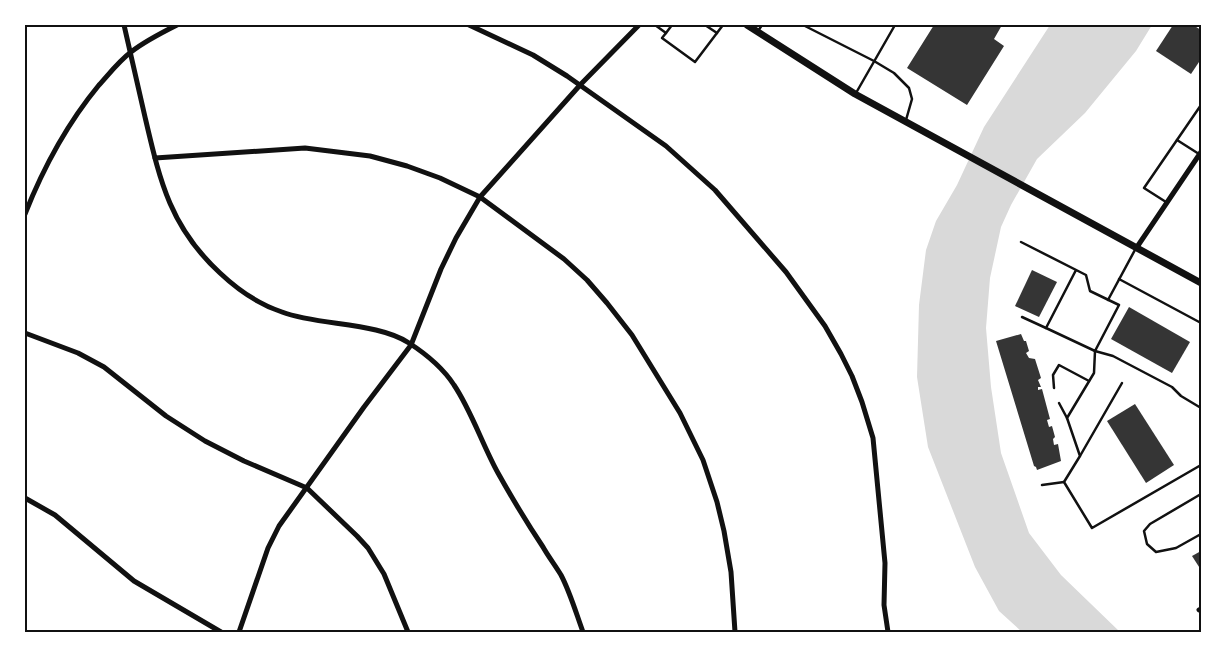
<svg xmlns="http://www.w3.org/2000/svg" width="1226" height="657" font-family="Arial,sans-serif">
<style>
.water{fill:#d9d9d9}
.building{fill:#353535}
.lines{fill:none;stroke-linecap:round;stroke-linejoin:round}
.service{stroke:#111;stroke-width:2.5}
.minor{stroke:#111;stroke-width:5}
.secondary{stroke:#111;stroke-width:7}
.neatline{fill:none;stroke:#111;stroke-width:2}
</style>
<rect width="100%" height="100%" fill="#fff"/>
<!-- water -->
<path class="water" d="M1050,25H1152L1136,51L1085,113L1037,159L1011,205L1001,227L990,278L986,328L991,387L1001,453L1029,533L1061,575L1120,632H1022L999,611L975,567L928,447L917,377L919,305L926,250L936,221L957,185L984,127Z"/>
<!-- building -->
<g class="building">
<path d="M934,25H1002L994,39L1004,46L967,105L907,68Z"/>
<path d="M1173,25H1193L1201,30V59L1191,74L1156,51Z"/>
<path d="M1032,270L1057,282L1039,317L1015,306Z"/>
<path d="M1129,307L1190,342L1172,373L1111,339Z"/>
<path d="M1021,334L1024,341H1026L1029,351L1026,353L1029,358L1035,359L1041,378L1038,380L1041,387H1038V390L1042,389L1050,419L1047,420L1049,427L1052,426L1055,437L1053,439L1054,445L1058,444L1061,461L1037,470L1036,467L1034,466L996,341Z"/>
<path d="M1135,404L1174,465L1146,483L1107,421Z"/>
<path d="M1201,551V570L1192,556Z"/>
</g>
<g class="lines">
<!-- service -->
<g class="service">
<path d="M655,25L666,33L662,38L695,62L723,25"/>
<path d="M705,25L717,33"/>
<path d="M803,25L874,61L894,73L909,88L912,99L906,120"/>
<path d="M758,31L762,25"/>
<path d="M666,33L672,25"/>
<path d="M856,93L895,25"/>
<path d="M1177,140L1199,154"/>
<path d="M1166,202L1144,188L1201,105"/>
<path d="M1021,242L1086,275L1090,291L1119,305L1095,351L1046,328L1076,270"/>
<path d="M1119,279L1201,323"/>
<path d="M1108,300L1136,248"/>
<path d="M1022,317L1046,328"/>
<path d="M1054,388L1053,375L1059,365L1089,381"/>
<path d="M1059,403L1067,418"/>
<path d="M1201,408L1181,396L1172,387L1113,356L1095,351L1094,373L1067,418L1080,456L1064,482L1092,528L1201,465"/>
<path d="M1080,456L1122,383"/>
<path d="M1042,485L1064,482"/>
<path d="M1201,494L1150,524L1144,531L1147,544L1156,552L1176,548L1201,534"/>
</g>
<!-- minor -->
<g class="minor">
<path d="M124,25C131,56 138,86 145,117C160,181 170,227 220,273C238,290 258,304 282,312C319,326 377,322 409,343C426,354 443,368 454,385C471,410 483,446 498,473C512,498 527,523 543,547C548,556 555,565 561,575C570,592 576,613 583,632"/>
<path d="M469,25L533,55L567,76L666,146L715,190L786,272L825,326L841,354L852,376L862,402L873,438L885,563L884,605L888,632"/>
<path d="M155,158L305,148L370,156L407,166L440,178L480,197L564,259L587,280L607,303L632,335L680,413L703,460L717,502L724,531L731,572L735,632"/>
<path d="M25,214C44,166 66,125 99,85C109,74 119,61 131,52C145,41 161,33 177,25"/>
<path d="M1137,247L1201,152"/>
<path d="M25,333L78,353L104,367L166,416L205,441L244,461L307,488L357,536L368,548L384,574L408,632"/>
<path d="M25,498L55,515L134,581L221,632"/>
<path d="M1199,610L1201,609"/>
<path d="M239,632L268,548L279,526L364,407L411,345L441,269L456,238L480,197L581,84L639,25"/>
</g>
<!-- secondary -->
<path class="secondary" d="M747,25L855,94L1201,283"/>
</g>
<!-- border -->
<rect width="1226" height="657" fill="none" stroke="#ffffff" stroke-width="52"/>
<rect x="26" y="26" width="1174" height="605" class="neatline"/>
</svg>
